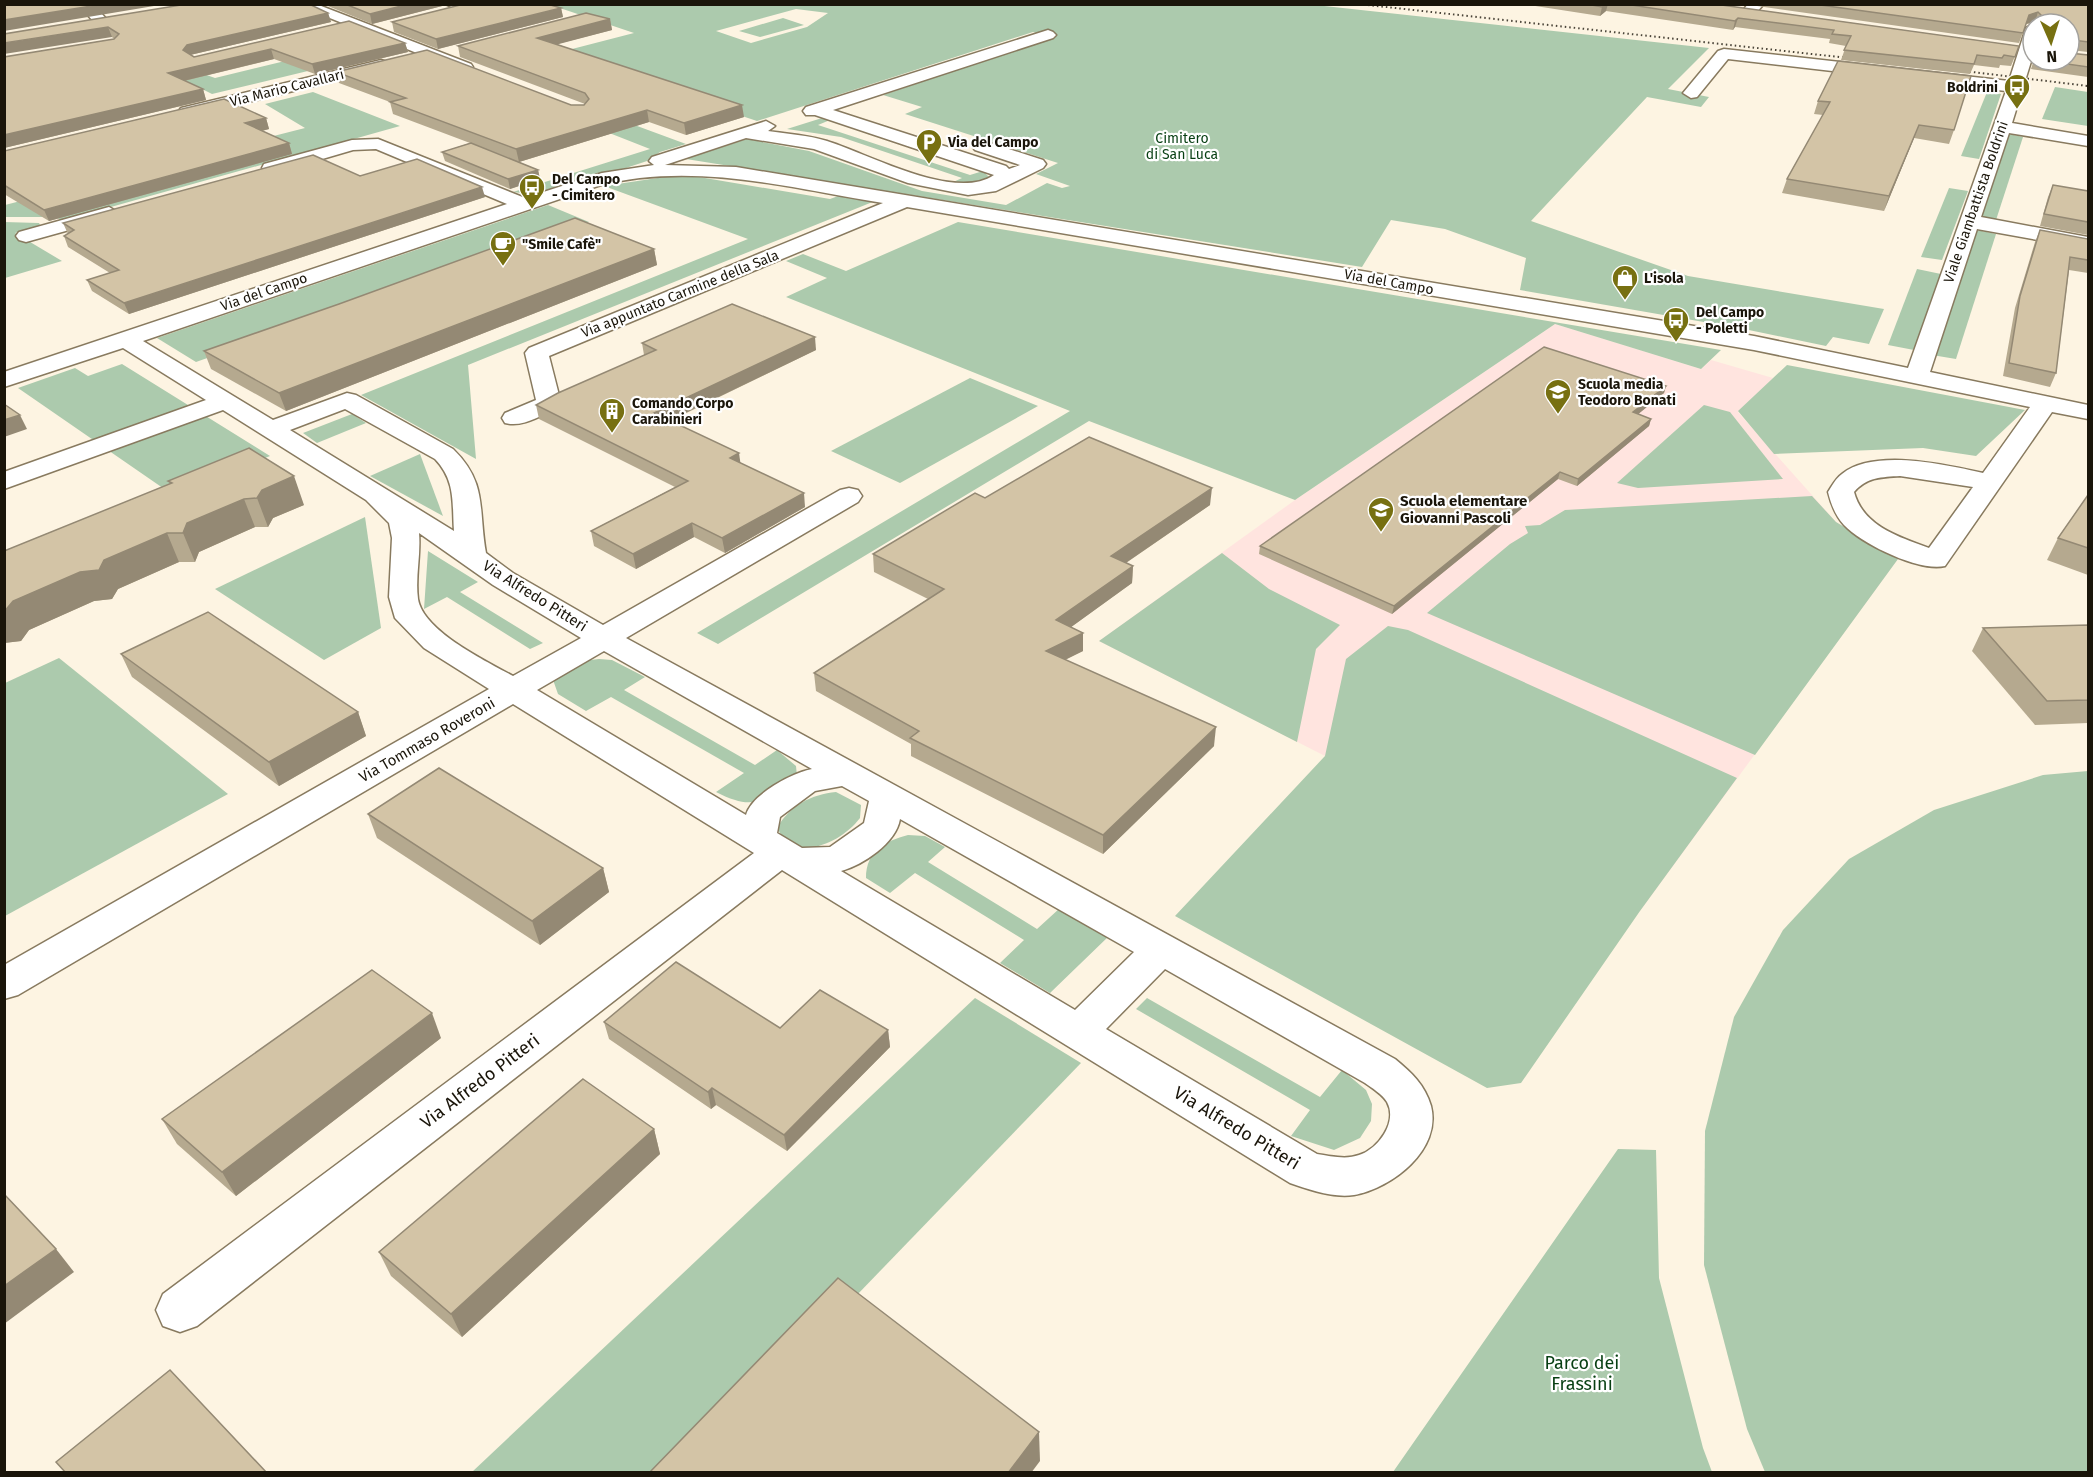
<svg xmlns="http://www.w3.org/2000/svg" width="2093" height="1477" font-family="'Fira Sans',sans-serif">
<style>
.education{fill:#ffe4df}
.green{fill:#accaad;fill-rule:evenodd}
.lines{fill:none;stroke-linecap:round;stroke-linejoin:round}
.minor-casing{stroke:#887a5f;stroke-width:3}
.minor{fill:#fff;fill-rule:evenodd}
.rail{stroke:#4a4438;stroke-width:2;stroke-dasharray:1.5 3;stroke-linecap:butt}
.wall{fill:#b5a98f}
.shaded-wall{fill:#948974}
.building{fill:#d3c4a6;stroke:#948974;stroke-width:1.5}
.labels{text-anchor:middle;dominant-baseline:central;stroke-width:4.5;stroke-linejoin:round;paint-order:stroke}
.far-poi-label{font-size:14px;font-weight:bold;fill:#1a150a;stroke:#fff;text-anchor:start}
.far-street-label{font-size:14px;fill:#1a150a;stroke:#fff}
.far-park-label{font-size:14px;fill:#073f12;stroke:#fff}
.poi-label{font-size:15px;font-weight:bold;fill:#1a150a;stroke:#fff;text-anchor:start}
.street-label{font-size:15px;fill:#1a150a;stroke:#fff}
.near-street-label{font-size:18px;fill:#1a150a;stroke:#fff}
.near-park-label{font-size:18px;fill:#073f12;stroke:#fff}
</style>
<rect width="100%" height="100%" fill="#fdf4e2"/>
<!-- education -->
<path class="education" d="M1555,324L1701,369L1711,360L1773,378L1738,412L1836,522L1898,559L1640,911L1325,756L1099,641L1295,500Z"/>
<!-- green -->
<g class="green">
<path d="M548,4H1306L1709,48L1668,89L1709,97L1701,107L1647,97L1531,221L1688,276L1884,309L1869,344L1833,337L1826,346L1744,329L1520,290L1526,258L1445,229L1391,220L1362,267L686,159L747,139L809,151L922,191L1006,205L1047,183L1062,188L1070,186L1036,174L1058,163L905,114L922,107L883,95L1052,38L1033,32L757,121L628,78L514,64L634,33ZM796,9L828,13L807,27L751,43L716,31Z"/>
<path d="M783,18L804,25L760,37L739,31Z"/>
<path d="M372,40L399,49L212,94L164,70L159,58L215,78Z"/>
<path d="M2055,87L2088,92V126L2042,119Z"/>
<path d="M313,92L400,126L61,221L57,217H5V205L305,128L265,104Z"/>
<path d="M1987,92L2001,94L1979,159L1961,156Z"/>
<path d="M591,109L686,144L660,152L647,161C608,173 554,198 513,192L650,149L566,116Z"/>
<path d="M822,118L830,120L818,125L970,175L983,171L989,177L980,184H949L962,178L841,137L787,129Z"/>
<path d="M2004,133L2023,137L1996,220L1977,217Z"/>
<path d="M671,176L699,177L830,199L841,195L875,201L468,365L476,459L361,395L748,239L604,186Z"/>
<path d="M1949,188L1968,191L1942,260L1921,257Z"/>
<path d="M548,205L589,222L196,362L157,338Z"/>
<path d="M4,222L39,223L40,225L15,233L62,261L5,278Z"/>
<path d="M958,222L1721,350L1701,369L1555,324L1295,500L1089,421L718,644L697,633L1070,411L786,297L827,278L786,261L803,254L846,271Z"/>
<path d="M1972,229L1996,234L1956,359L1932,355Z"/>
<path d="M1917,269L1941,274L1914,350L1888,345Z"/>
<path d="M122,364L270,456L173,495L18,388L75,368L88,376Z"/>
<path d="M1787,365L2025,410L1976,456L1923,448L1774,454L1738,411Z"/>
<path d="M970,378L1038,406L900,483L831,451Z"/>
<path d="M1704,405L1730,412L1783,479L1638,488L1617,483Z"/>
<path d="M352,414L366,423L317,443L303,433Z"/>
<path d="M420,454L443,516L370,476Z"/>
<path d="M1812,496L1836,522L1898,559L1755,755L1427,613L1510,544L1528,533L1525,526L1540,525L1565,510Z"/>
<path d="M365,517L381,628L324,660L215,589Z"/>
<path d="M428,551L478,582L460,592L543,643L530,649L447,597L424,609Z"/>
<path d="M1222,553L1269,589L1340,625L1316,649L1297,742L1099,641Z"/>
<path d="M1388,626L1408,630L1737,778L1640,911L1521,1083L1487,1088L1175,916L1325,756L1346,659Z"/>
<path d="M59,658L228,794L5,916V683Z"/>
<path d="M599,659L612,660L645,677L624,690L755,765L777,750L796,766L797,776C763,799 757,813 716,792L744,773L611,697L586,711L558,694L552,677L581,661Z"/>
<path d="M2088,771V1472H1765L1747,1429L1704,1265L1705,1131L1734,1017L1783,930L1849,859L1934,810L2043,775Z"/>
<path d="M836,792L861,805L860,818C841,843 796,864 777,828C789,806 812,794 836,792Z"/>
<path d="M908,835L925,836L945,847L928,862L1037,929L1060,908L1109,936L1050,993L1000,963L1024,940L915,873L890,893L866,878C866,851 885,841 908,835Z"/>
<path d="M975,998L1081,1063L686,1472H472Z"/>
<path d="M1147,998L1320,1097L1342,1070L1366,1090L1372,1104L1371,1121L1360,1138L1334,1150L1291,1136L1310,1110L1136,1009Z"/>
<path d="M1618,1149L1656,1150L1659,1278L1703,1448L1712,1472H1393Z"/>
</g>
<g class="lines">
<!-- minor casing -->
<g class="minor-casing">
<g id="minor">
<path d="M77,4H93L109,22L102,26L97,25Z"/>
<path d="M295,4H316L471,64L473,67L465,72L459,70Z"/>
<path d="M445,4H466L477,11L470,15Z"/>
<path d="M1748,4H1764L1753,16L1748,17L1741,13Z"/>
<path d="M2033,24V55L2012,123L2088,136V146L2009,133L1981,217L2088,237V249L1977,229L1930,372L2088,405V419L2052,412L1945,566C1919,572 1862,544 1844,525C1835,515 1831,504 1828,492C1832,486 1836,478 1842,474C1874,448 1947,465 1983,473L2030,407L1754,350L907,207L549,356L561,403L558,408C541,415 523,428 505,423L502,418L505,413L536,400L525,353L529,348L883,203C790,188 692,161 598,186L143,341L273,420L347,393L356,395L453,449C488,483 478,509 486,553L513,573L603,625L840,490L849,488L858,490L862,496L858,502L626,638L1395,1059C1411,1072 1425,1085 1431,1106C1442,1150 1392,1188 1354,1195C1333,1198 1310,1190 1290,1183L782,870L197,1326L180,1332L163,1326L156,1310L163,1294L754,853L513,704L18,995L4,999V965L489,689L424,648L395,618L389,597L392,538L389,523L366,500L223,410L4,489V472L206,400L123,348L4,387V372L507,204L376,149L353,150L271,174L262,168L264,164L352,140L378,139L525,198L602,173L654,165L649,161L652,157L766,121L775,126L768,131C788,134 808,135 827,141C869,154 955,202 994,175L815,115H806L803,111L806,107L1048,30L1053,32L1056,35L1053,38L833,110L1006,166L1009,169L1020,165L975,150L972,146L975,142H987L1043,160L1046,164L1043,168L996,191L968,195L908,183L814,149L746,138L665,165L736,167L1754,336L1908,368L2006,91L1728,59L1697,97L1691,98L1683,93L1718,51L1724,49L2009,81L2026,28ZM345,409L435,459C456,481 452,503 454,531L290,430ZM1900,476L1973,487L1929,548C1899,537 1863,526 1854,492C1867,477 1882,477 1900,476ZM419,533L493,585L581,638L513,676C486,661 423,631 418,599C415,577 421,555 419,533ZM604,651L812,769C792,773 752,794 746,815L537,690ZM842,786L869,801L864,823L830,847L802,848L777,833L780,817L815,791ZM900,819L1134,952L1075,1010L841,871C863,865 896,843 900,819ZM1165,969L1365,1083C1372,1088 1382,1094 1387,1102C1398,1122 1378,1149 1359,1155C1346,1160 1330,1156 1317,1154L1106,1029Z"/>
<path d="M381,60L387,62L389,65L387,68L187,117L178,112L181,108Z"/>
<path d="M109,207L119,213L116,217L26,242L19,240L16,236L19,232Z"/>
</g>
</g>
<!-- minor -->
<use href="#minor" class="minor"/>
<!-- rail -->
<g class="rail">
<path d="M1359,4L1857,59"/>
<path d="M1956,70L2088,86"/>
</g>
</g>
<!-- wall -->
<g class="wall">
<path d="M323,4H450L372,24Z"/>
<path d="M1523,4H1714L2019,46L2011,66L2000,65L1999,68L1974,65L1970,74L1841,60L1846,46L1829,43L1830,39L1735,27L1733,30L1606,11L1600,16Z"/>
<path d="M1743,4H2088V55V52L2070,50L2069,24H2037L2035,22L2026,24L2019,43Z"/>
<path d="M561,8L563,17L438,49L394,32L392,22Z"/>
<path d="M328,13L331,22L190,55L194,57L349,21L405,43L408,52L315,74L274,59L184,81L203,89L206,100L4,148V57L114,39L112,37L4,34Z"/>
<path d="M610,19L612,30L557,44L744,117L686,135L649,122L519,162L538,170L540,179L510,189L445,161L442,152L470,143L393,114L390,102L339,83L336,72L571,105H584L585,104L460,57L458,46Z"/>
<path d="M2088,55V77L2031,69L2034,60H2069Z"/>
<path d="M1838,61L1954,130L1949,144L1914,138L1884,211L1782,193L1787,179L1823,115L1814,114L1818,101Z"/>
<path d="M266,118L269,129L262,131L289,143L292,154L49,221L4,194V151Z"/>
<path d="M360,176L485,197L129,314L92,291L87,280L110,273L68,247L64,236L68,234L63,223Z"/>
<path d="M2053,185L2087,191L2088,186V235L2040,226L2048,197Z"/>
<path d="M2040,230L2088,239V273L2069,270L2056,373L2050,387L2003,376L2015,308L2035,242Z"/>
<path d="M654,249L657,265L286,411L211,369L204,351Z"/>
<path d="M642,343L816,350L670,421L740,463L805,507L725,553L694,537L636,569L594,546L591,531L675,487L539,419L536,405L644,355Z"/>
<path d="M1666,386L1664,393L1638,414L1651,419L1649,426L1577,486L1558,479L1392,614L1259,554L1260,546Z"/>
<path d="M168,481L304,505L273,518L268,527H255L199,552L195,562H179L118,589L112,599L94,601L29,630L21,641L4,643V551L170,484Z"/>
<path d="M2088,495V575L2047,560L2058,538Z"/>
<path d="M985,498L1210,505L1126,563L1133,566L1132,583L1071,627L1083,633V651L1065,660L1214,746L1103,854L911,756V744L816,691L814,673L928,599L874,572L873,554Z"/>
<path d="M2088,625V723L2035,725L1972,651L1983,628Z"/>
<path d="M121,654L358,712L366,736L279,786L132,677Z"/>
<path d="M368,814L603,868L609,892L540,945L377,838Z"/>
<path d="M604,1022L780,1028L888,1030L890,1047L787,1151L716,1105L711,1109L609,1039Z"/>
<path d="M441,1038L236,1196L177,1144L162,1119Z"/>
<path d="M654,1129L660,1154L462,1337L391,1276L379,1252Z"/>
</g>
<!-- shaded-wall -->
<g class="shaded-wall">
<path d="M104,4H166L4,31V20Z"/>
<path d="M409,4H450L372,24L370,14Z"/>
<path d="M1605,4H1608L1606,11L1600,16L1602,7Z"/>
<path d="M561,8L563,17L438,49L436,39Z"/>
<path d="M2038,12L2035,22L2026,24L2029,15Z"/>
<path d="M328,13L331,22L190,55L183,50L187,45Z"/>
<path d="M1738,18L1735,27L1733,30L1735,21Z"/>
<path d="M610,19L612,30L540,49L537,38Z"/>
<path d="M108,27L112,37L4,54V43Z"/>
<path d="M405,43L408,52L315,74L312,64Z"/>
<path d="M271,49L274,59L171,84L168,73Z"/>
<path d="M203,89L206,100L4,148V135Z"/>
<path d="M742,105L744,117L686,135L684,123Z"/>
<path d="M647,110L649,122L519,162L516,149Z"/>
<path d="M266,118L269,129L249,134L245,123Z"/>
<path d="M1919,125L1914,138L1884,211L1889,196Z"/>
<path d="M289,143L292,154L49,221L44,210Z"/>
<path d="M538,170L540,179L510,189L508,179Z"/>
<path d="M482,187L485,197L129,314L124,303Z"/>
<path d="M654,249L657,265L286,411L279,393Z"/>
<path d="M815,337L816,350L656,427L654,413Z"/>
<path d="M1666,386L1664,393L1631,420L1633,412Z"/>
<path d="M20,415L27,429L4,437V420Z"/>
<path d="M1651,419L1649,426L1577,486L1578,479Z"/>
<path d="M739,453L741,467L730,458Z"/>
<path d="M1560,472L1558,479L1392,614L1394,606Z"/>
<path d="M294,476L304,505L273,518L268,527L257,498L262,490Z"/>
<path d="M1212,488L1210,505L1111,573V556Z"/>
<path d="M804,493L805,507L725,553L722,538Z"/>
<path d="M244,499L255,527L199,552L195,562L183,533L187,523Z"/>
<path d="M692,523L694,537L636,569L633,554Z"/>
<path d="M167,533L179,562L118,589L112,599L94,601L29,630L21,641L4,643V612L13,601L80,572L104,560Z"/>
<path d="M1133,566L1132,583L1056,638V620Z"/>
<path d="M1083,633V651L1046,669V651Z"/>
<path d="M358,712L366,736L279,786L269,762Z"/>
<path d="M1216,727L1214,746L1103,854V835Z"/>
<path d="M603,868L609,892L540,945L532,921Z"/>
<path d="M432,1013L441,1038L236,1196L222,1172Z"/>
<path d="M888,1030L890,1047L787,1151L784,1135Z"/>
<path d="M712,1088L716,1105L711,1109L708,1092Z"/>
<path d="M654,1129L660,1154L462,1337L451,1314Z"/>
<path d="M56,1249L74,1272L4,1324V1286Z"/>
<path d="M1039,1432L1040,1461L1031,1473H1008Z"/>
</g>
<!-- building -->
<g class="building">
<path d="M4,4H104L4,20Z"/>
<path d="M187,4H309L328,13L187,45L183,50L194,57L349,21L405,43L312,64L271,49L168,73L203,89L4,135V57L114,39L119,34L108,27L4,43V34Z"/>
<path d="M345,4H409L370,14Z"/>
<path d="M464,4H547L561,8L436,39L392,22Z"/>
<path d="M1586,4H1605L1602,7Z"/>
<path d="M1625,4H1714L2019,46L2015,57L2004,55L2002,58L1977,55L1974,64L1844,50L1851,36L1832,34L1834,30L1738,18L1735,21Z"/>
<path d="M1813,4H2088V42L2073,40L2071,48L2069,49V24H2040L2041,15L2038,12L2029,15L2023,33Z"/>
<path d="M586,13L610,19L537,38L742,105L684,123L647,110L516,149L390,102L406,98L336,72L427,50L571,105H584L589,99L585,93L458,46Z"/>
<path d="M2069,53L2088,55V67L2039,60H2069Z"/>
<path d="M1838,61L1971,76L1954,130L1919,125L1889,196L1787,179L1830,102L1818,101Z"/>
<path d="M224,99L266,118L245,123L289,143L44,210L4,185V151Z"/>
<path d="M471,143L538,170L508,179L442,152Z"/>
<path d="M313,155L360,176L417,159L482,187L124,303L87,280L119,270L64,236L74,230L63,223Z"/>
<path d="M2053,185L2088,191V222L2044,214Z"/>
<path d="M575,218L654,249L279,393L204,351L339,304Z"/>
<path d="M2040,230L2088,239V260L2070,257L2056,373L2009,363L2020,296Z"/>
<path d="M732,304L815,337L654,413L739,453L730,458L804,493L722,538L692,523L633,554L591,531L688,481L536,405L558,393L656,350L642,343Z"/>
<path d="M1544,347L1666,386L1633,412L1651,419L1578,479L1560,472L1394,606L1260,546Z"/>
<path d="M4,404L20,415L4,420Z"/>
<path d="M1089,437L1212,488L1111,556L1133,566L1056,620L1083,633L1046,651L1216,727L1103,835L910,738L919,731L814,673L944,589L873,554L975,493L985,498Z"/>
<path d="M249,448L294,476L262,490L257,498L244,499L187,523L183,533H167L104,560L99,570L80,572L13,601L4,612V551L172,483L168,481Z"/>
<path d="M2088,495V548L2058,538Z"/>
<path d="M208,612L358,712L269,762L121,654Z"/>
<path d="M2088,625V700L2047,701L1983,628Z"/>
<path d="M439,768L603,868L532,921L368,814Z"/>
<path d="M676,962L780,1028L820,990L888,1030L784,1135L712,1088L708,1092L604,1022Z"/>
<path d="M372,970L432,1013L222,1172L162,1119Z"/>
<path d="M583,1079L654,1129L451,1314L379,1252Z"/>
<path d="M4,1194L56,1249L4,1286Z"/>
<path d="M838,1278L1039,1432L1008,1473H649Z"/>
<path d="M170,1370L267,1473H66L56,1462Z"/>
</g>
<!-- icons -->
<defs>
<g id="bus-pin" transform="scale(1.35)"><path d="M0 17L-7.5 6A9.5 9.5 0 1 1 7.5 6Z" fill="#777011" stroke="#fff"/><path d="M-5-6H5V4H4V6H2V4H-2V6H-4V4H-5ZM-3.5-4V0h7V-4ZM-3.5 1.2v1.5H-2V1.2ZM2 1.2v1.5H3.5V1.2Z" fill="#fff"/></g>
<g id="parking-pin" transform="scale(1.35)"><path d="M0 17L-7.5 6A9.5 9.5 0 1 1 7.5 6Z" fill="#777011" stroke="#fff"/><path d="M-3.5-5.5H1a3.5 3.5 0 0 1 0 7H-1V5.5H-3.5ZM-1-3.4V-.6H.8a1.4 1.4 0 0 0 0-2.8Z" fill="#fff"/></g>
<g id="cafe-pin" transform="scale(1.35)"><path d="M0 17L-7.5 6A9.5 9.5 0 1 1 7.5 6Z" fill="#777011" stroke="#fff"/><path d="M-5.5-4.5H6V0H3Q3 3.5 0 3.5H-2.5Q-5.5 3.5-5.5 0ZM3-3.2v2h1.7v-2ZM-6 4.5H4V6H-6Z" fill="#fff"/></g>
<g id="shop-pin" transform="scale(1.35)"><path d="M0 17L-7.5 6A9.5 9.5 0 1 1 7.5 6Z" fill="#777011" stroke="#fff"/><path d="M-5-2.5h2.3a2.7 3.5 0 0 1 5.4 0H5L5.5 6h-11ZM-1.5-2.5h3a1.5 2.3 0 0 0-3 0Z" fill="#fff"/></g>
<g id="school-pin" transform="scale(1.35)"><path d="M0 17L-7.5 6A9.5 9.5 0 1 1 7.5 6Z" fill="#777011" stroke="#fff"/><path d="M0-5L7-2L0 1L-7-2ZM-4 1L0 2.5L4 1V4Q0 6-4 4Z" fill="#fff"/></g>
<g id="building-pin" transform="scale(1.35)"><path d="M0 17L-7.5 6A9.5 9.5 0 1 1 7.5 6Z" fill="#777011" stroke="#fff"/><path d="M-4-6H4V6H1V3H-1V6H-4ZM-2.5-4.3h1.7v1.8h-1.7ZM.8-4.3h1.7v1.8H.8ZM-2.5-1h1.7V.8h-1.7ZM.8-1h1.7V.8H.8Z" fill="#fff"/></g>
</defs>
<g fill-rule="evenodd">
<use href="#bus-pin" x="2017" y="87"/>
<use href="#parking-pin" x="929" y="142"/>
<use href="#bus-pin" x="532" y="187"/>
<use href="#cafe-pin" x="503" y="244"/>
<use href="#shop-pin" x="1625" y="278"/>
<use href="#bus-pin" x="1676" y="320"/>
<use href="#school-pin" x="1558" y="392"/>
<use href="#building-pin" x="612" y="411"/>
<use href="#school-pin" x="1381" y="510"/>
</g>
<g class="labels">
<!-- far-poi labels -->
<g class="far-poi-label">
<text x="1998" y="87" text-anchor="end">Boldrini</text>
<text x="948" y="142">Via del Campo</text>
<text x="552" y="179">Del Campo<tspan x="552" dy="16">- Cimitero</tspan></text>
<text x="522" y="244">"Smile Cafè"</text>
<text x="1644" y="278">L'isola</text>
<text x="1696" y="312">Del Campo<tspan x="1696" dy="16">- Poletti</tspan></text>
<text x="1578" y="384">Scuola media<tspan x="1578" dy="16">Teodoro Bonati</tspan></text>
<text x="632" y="403">Comando Corpo<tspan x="632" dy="16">Carabinieri</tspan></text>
</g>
<!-- far-street labels -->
<g class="far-street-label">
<text transform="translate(287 88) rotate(-14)">Via Mario Cavallari</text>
<text transform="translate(1976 202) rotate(-71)">Viale Giambattista Boldrini</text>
<text transform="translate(1389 282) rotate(10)">Via del Campo</text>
<text transform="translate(264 292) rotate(-19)">Via del Campo</text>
<text transform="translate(680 294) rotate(-22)">Via appuntato Carmine della Sala</text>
</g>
<!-- far-park labels -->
<g class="far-park-label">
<text x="1182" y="138">Cimitero<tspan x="1182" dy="16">di San Luca</tspan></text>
</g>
<!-- poi labels -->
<g class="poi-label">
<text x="1400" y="501">Scuola elementare<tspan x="1400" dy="17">Giovanni Pascoli</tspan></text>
</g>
<!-- street labels -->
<g class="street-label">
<text transform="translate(535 596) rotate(32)">Via Alfredo Pitteri</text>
<text transform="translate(427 740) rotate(-30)">Via Tommaso Roveroni</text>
</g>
<!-- near-street labels -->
<g class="near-street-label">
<text transform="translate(480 1081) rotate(-37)">Via Alfredo Pitteri</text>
<text transform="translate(1237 1128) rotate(31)">Via Alfredo Pitteri</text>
</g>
<!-- near-park labels -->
<g class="near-park-label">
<text x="1582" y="1363">Parco dei<tspan x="1582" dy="21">Frassini</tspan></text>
</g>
</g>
<!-- border -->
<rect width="2093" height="1477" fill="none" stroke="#1a150a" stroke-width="12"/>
<!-- north arrow -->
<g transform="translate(2051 42) rotate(177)"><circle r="28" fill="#ffffff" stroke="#a3a19d" stroke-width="1.5"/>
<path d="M0-4.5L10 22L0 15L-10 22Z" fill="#777011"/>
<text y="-9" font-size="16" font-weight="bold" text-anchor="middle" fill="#1a150a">N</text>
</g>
</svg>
